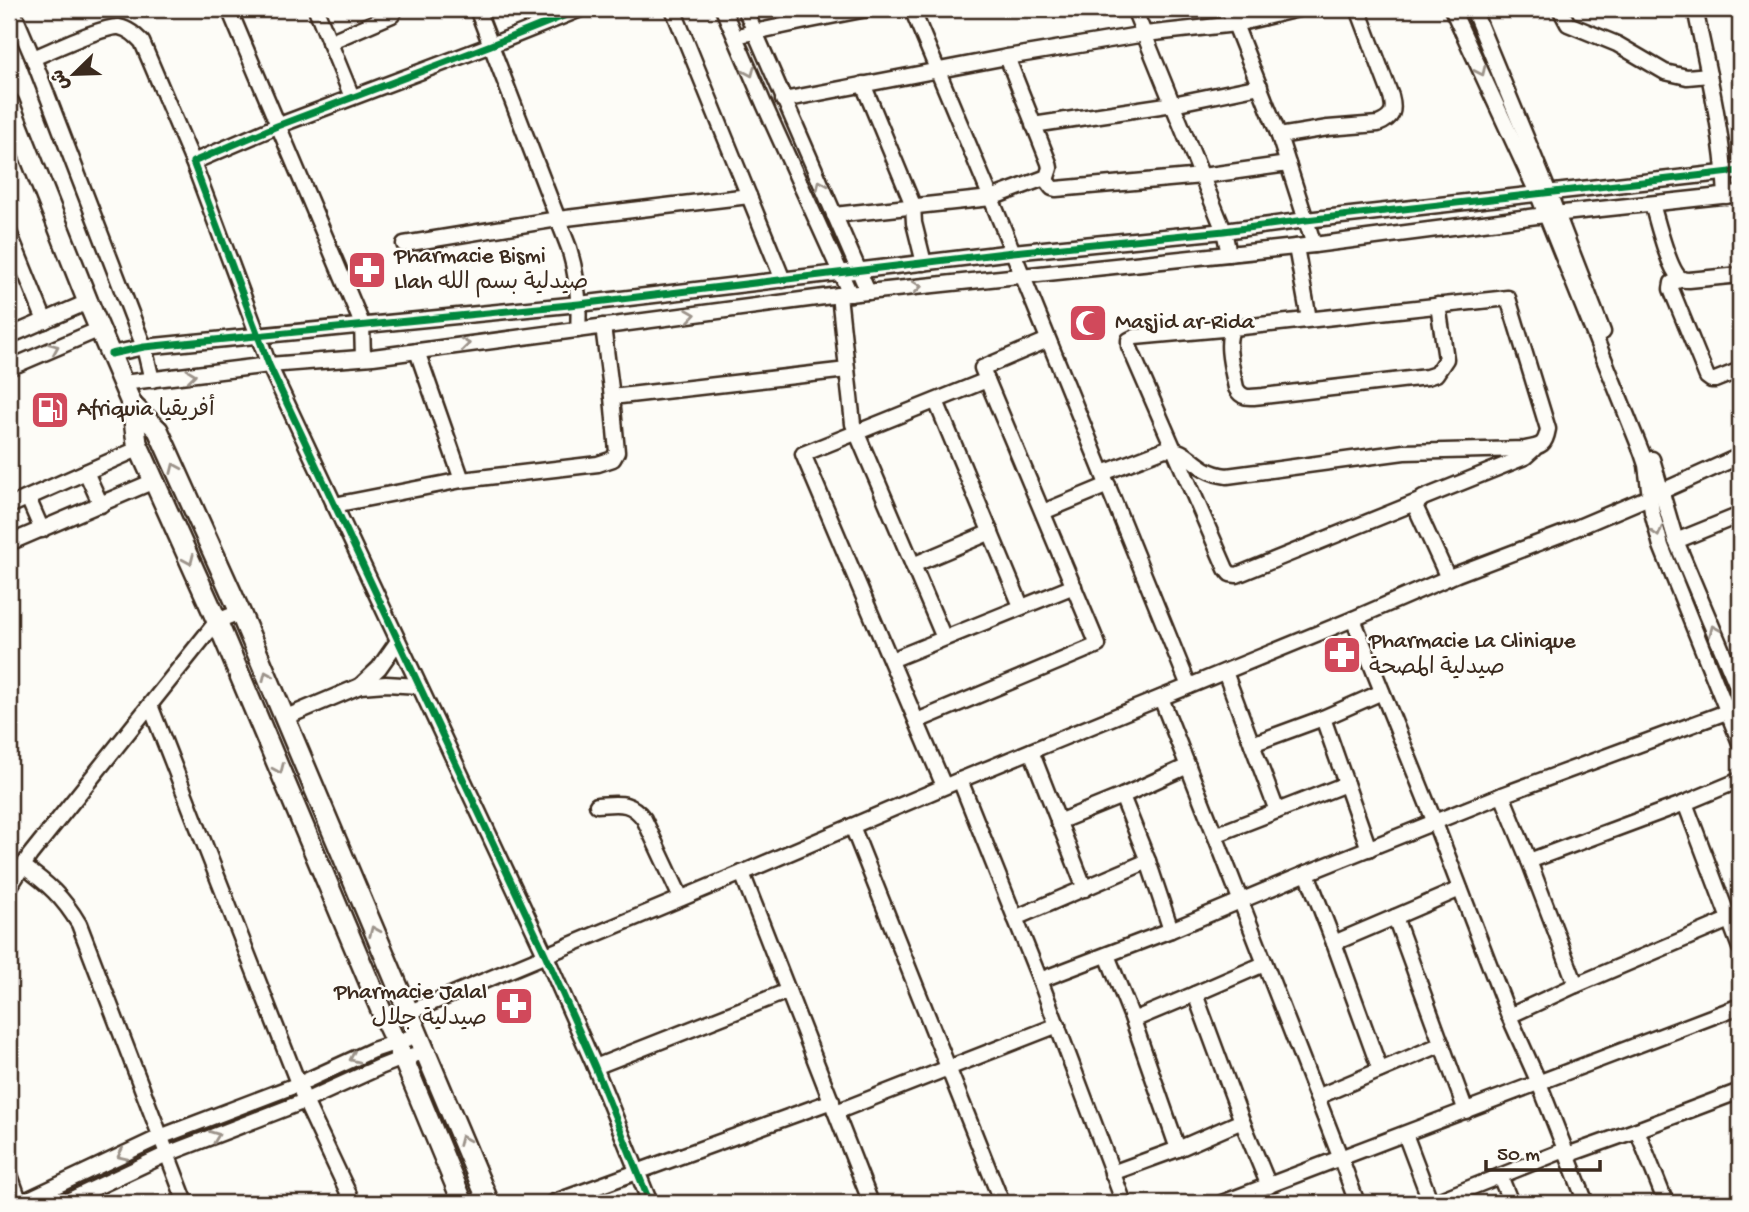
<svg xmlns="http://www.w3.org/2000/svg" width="1749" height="1212" font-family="'Gochi Hand','Playpen Sans Arabic',sans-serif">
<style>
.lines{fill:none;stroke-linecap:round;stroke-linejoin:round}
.minor-casing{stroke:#3b2a1e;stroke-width:19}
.major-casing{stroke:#3b2a1e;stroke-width:24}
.minor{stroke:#fdfcf7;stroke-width:14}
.major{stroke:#fdfcf7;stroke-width:19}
.cycleway-casing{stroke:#fdfcf7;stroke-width:11}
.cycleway{stroke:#00873e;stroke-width:7}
.oneway{stroke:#9c938a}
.labels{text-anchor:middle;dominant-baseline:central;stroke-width:5;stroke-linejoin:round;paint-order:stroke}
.poi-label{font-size:23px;fill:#3b2a1e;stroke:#fdfcf7;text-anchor:start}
</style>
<rect width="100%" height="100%" fill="#fdfcf7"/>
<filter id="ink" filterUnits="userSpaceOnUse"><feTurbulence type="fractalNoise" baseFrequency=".0143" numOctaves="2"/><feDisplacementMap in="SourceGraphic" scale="14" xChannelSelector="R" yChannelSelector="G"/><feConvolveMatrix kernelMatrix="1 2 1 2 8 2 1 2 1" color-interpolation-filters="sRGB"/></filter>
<g filter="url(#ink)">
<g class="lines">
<!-- minor casing -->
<g class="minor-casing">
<g id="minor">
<path d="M12,9L33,58L144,347L152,380"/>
<path d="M229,9L362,324L363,357"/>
<path d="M316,9L352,97"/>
<path d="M477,9L569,248C577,275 580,301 578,330"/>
<path d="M581,9L491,45L277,126L193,162L269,365L545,954L595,1067L650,1203"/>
<path d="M673,9L783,280"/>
<path d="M723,9L764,104L850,294"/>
<path d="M745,9L868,292"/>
<path d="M912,9L991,198L1189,686"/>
<path d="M1134,9L1224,231L1229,254"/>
<path d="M1229,9L1279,136L1314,245"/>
<path d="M1452,9L1538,195L1642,453L1646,465L1652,512L1661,546L1740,743"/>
<path d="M1473,9L1549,193L1603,332"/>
<path d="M1560,9L1568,24L1617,44L1665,72L1687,77L1709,75"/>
<path d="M1695,9C1708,70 1723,133 1726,196"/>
<path d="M806,21L867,9"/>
<path d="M745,34L806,21L801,9"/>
<path d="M329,42L392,15L396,9"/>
<path d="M33,58C51,51 102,26 119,27C129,29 135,35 142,42L193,162"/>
<path d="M863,84L913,205L914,223L924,263"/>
<path d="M783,100L1007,57L1145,34L1236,24L1298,9"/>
<path d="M1033,125L1173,104L1260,86"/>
<path d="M1279,136L1328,128L1378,124C1393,118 1395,111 1391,96L1358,9"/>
<path d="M1045,179L1052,188L1056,189L1202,176L1288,164"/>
<path d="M1652,204C1657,220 1668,267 1679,277C1683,280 1684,280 1689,280L1740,275"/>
<path d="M834,215L991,198L1047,177L1050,168L1049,163L1007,57"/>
<path d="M9,232L45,321"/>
<path d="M404,244L558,219L749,196"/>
<path d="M1296,247L1309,319"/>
<path d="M1682,279L1672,283L1671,289L1707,377L1711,380H1715L1740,370"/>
<path d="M839,295L853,424L944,638"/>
<path d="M1233,328C1224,342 1233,372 1236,388C1242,400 1251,397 1263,396L1427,377L1436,374L1446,359L1438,305"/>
<path d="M9,336L88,302"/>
<path d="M417,351L462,480"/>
<path d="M111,354L144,347L579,304L1013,252L1224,231L1306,220L1740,171"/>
<path d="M9,368L100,329"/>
<path d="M123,383L269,365L373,357L839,295L1314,245L1545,215L1740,194"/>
<path d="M612,397L847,370"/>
<path d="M936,401L1021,606"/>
<path d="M1652,459L1676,541L1740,693"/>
<path d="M86,472L101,505"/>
<path d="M1103,473L1165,449C1186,449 1189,460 1205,469C1212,473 1218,475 1227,476L1404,452L1525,449C1541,446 1545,446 1548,429L1508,298L1233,328L1135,337L1129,340V346L1226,569L1230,574L1237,575L1417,502"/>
<path d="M28,498L42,530"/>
<path d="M334,505L462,480L598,464L613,459L617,452L612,397L603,326"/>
<path d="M9,506L140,448"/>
<path d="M1043,512L1108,485"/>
<path d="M1676,541L1740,515"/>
<path d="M9,543L154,481"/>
<path d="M913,565L991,532"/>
<path d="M1448,578L1416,508V504L1423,498L1525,457L1534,449"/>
<path d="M1353,619L1435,823L1509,1016L1539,1083L1586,1203"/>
<path d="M891,660L1074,586"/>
<path d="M360,686L379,668L398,641"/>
<path d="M1161,698L1215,835L1341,1159L1357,1203"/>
<path d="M150,705L305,1101L353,1203"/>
<path d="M284,718L360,686L386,684L419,686"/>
<path d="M917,721L1098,645L982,368L1048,340"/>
<path d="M1252,744L1323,718"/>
<path d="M1031,751L1085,889"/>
<path d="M960,780L1040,980L1124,1203"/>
<path d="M1740,780L1685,803L1740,948"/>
<path d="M944,786L803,454L987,380"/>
<path d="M1502,795L1529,861L1576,985"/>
<path d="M1122,796L1148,861L1171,930"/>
<path d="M597,805C618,804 630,800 644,819L681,898"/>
<path d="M1277,811L1346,784"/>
<path d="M1058,822L1122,796L1188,766"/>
<path d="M852,826L1002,1203"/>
<path d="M1215,835L1277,811L1225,672"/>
<path d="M1369,849L1323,718L1382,692"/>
<path d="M1529,861L1685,803"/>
<path d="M23,866C47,883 63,897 79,924L186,1203"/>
<path d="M742,873L871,1203"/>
<path d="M1307,873L1334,943L1380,1070"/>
<path d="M9,888L30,855L217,621L240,612"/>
<path d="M1460,889L1395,917L1466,1111"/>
<path d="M1015,918L1148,861"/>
<path d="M1334,943L1395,917"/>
<path d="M1107,955L1133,1020L1195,994L1242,1121L1269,1186"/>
<path d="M1040,980L1171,930L1307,873L1502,795L1740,707"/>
<path d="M1195,994L1264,964"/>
<path d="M1509,1016L1576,985L1729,920"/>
<path d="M386,1022L742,873L960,780L1353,619L1457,574L1562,534L1649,497L1740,456"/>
<path d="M595,1067L788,991"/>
<path d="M1317,1097L1442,1044"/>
<path d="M836,1112L1058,1025"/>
<path d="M1637,1130L1740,1091"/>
<path d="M1405,1134L1431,1203"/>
<path d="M1178,1149L1242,1121"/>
<path d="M1567,1155L1637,1130L1666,1203"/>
<path d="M9,1172L20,1203L160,1137L299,1084L373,1050L418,1035"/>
<path d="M1112,1173L1178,1149L1133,1020"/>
<path d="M1500,1176L1511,1203"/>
<path d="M63,1203L167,1154L305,1101L380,1067L403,1058L425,1052"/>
<path d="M552,1203L832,1101"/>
<path d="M1222,1203L1740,1006"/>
<path d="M1432,1203L1565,1150"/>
</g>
</g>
<!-- major casing -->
<g class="major-casing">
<g id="major">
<path d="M9,103L88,302L132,405L137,443L217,621L386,1022L403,1058L463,1203"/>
<path d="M132,405L158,430L240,612L489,1203"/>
</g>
</g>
<!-- minor -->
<use href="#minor" class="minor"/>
<!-- major -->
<use href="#major" class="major"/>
<!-- cycleway casing -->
<g class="cycleway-casing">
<g id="cycleway">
<path d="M581,9L491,45L277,126L193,162L269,365L545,954L595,1067L650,1203"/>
<path d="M111,354L144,347L579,304L1013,252L1224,231L1306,220L1740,171"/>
</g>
</g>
<!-- cycleway -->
<use href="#cycleway" class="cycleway"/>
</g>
<!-- one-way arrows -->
<defs><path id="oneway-chevron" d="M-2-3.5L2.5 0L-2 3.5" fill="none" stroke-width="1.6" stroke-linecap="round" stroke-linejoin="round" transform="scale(1.75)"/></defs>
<g class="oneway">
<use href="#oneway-chevron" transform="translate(1481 71) rotate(65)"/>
<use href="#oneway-chevron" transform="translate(750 72) rotate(66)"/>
<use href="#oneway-chevron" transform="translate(821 185) rotate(-114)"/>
<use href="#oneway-chevron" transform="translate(917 287) rotate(-6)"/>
<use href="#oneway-chevron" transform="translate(691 315) rotate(-8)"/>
<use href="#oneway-chevron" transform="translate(465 344) rotate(-7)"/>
<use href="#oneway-chevron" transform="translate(54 348) rotate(-23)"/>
<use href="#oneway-chevron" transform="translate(191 375) rotate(-7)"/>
<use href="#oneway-chevron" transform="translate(175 468) rotate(-114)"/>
<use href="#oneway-chevron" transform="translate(1657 532) rotate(74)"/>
<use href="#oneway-chevron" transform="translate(189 560) rotate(66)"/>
<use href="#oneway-chevron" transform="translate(1714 630) rotate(-113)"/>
<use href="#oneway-chevron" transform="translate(267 676) rotate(-113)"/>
<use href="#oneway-chevron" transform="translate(279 769) rotate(67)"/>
<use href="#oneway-chevron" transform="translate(374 931) rotate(-113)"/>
<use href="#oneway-chevron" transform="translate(354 1058) rotate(155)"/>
<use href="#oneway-chevron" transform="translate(215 1136) rotate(-21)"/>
<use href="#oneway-chevron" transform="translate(463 1140) rotate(-113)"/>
<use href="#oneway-chevron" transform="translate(122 1155) rotate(155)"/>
</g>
</g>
<!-- icons -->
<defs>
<g id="pharmacy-square" transform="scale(2.0125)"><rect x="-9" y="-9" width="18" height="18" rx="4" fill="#d1495b" stroke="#fdfcf7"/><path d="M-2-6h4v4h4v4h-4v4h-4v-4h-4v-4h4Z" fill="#fff"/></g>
<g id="mosque-square" transform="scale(2.0125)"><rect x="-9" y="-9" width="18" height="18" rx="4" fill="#d1495b" stroke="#fdfcf7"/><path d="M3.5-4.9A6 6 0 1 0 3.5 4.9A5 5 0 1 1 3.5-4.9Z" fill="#fff"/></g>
<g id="fuel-square" transform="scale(2.0125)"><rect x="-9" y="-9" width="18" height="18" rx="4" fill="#d1495b" stroke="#fdfcf7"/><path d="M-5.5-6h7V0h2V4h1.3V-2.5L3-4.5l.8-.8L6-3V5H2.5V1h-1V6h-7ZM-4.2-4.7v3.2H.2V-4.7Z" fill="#fff"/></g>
</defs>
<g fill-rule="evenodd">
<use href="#pharmacy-square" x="367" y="270"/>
<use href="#mosque-square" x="1088" y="323"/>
<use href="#fuel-square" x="50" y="410"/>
<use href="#pharmacy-square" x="1342" y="655"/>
<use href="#pharmacy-square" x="514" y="1006"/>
</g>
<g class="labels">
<!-- poi labels -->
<g class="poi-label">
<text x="394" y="257">Pharmacie Bismi<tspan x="394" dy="26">Llah صيدلية بسم الله</tspan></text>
<text x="1115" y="323">Masjid ar-Rida</text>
<text x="77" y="410">Afriquia أفريقيا</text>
<text x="1369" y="642">Pharmacie La Clinique<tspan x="1369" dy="26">صيدلية المصحة</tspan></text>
<text x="487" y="993" text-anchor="end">Pharmacie Jalal<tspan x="487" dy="26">صيدلية جلال</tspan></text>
</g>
</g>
<!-- margin -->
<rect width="1749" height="1212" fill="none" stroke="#fdfcf7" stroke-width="35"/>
<rect x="18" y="18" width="1714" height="1177" fill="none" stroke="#3b2a1e" stroke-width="2.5" filter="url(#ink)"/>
<!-- north arrow -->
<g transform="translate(74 74) rotate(247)" stroke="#fdfcf7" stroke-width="5" paint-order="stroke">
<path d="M0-5L12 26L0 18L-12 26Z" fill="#3b2a1e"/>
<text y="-10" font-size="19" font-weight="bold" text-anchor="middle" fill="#3b2a1e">ش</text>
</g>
<!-- scale -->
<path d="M1486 1160v10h114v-10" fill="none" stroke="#3b2a1e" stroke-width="3.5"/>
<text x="1497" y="1160" font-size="21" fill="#3b2a1e" stroke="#fdfcf7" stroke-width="5" paint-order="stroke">50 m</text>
</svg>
